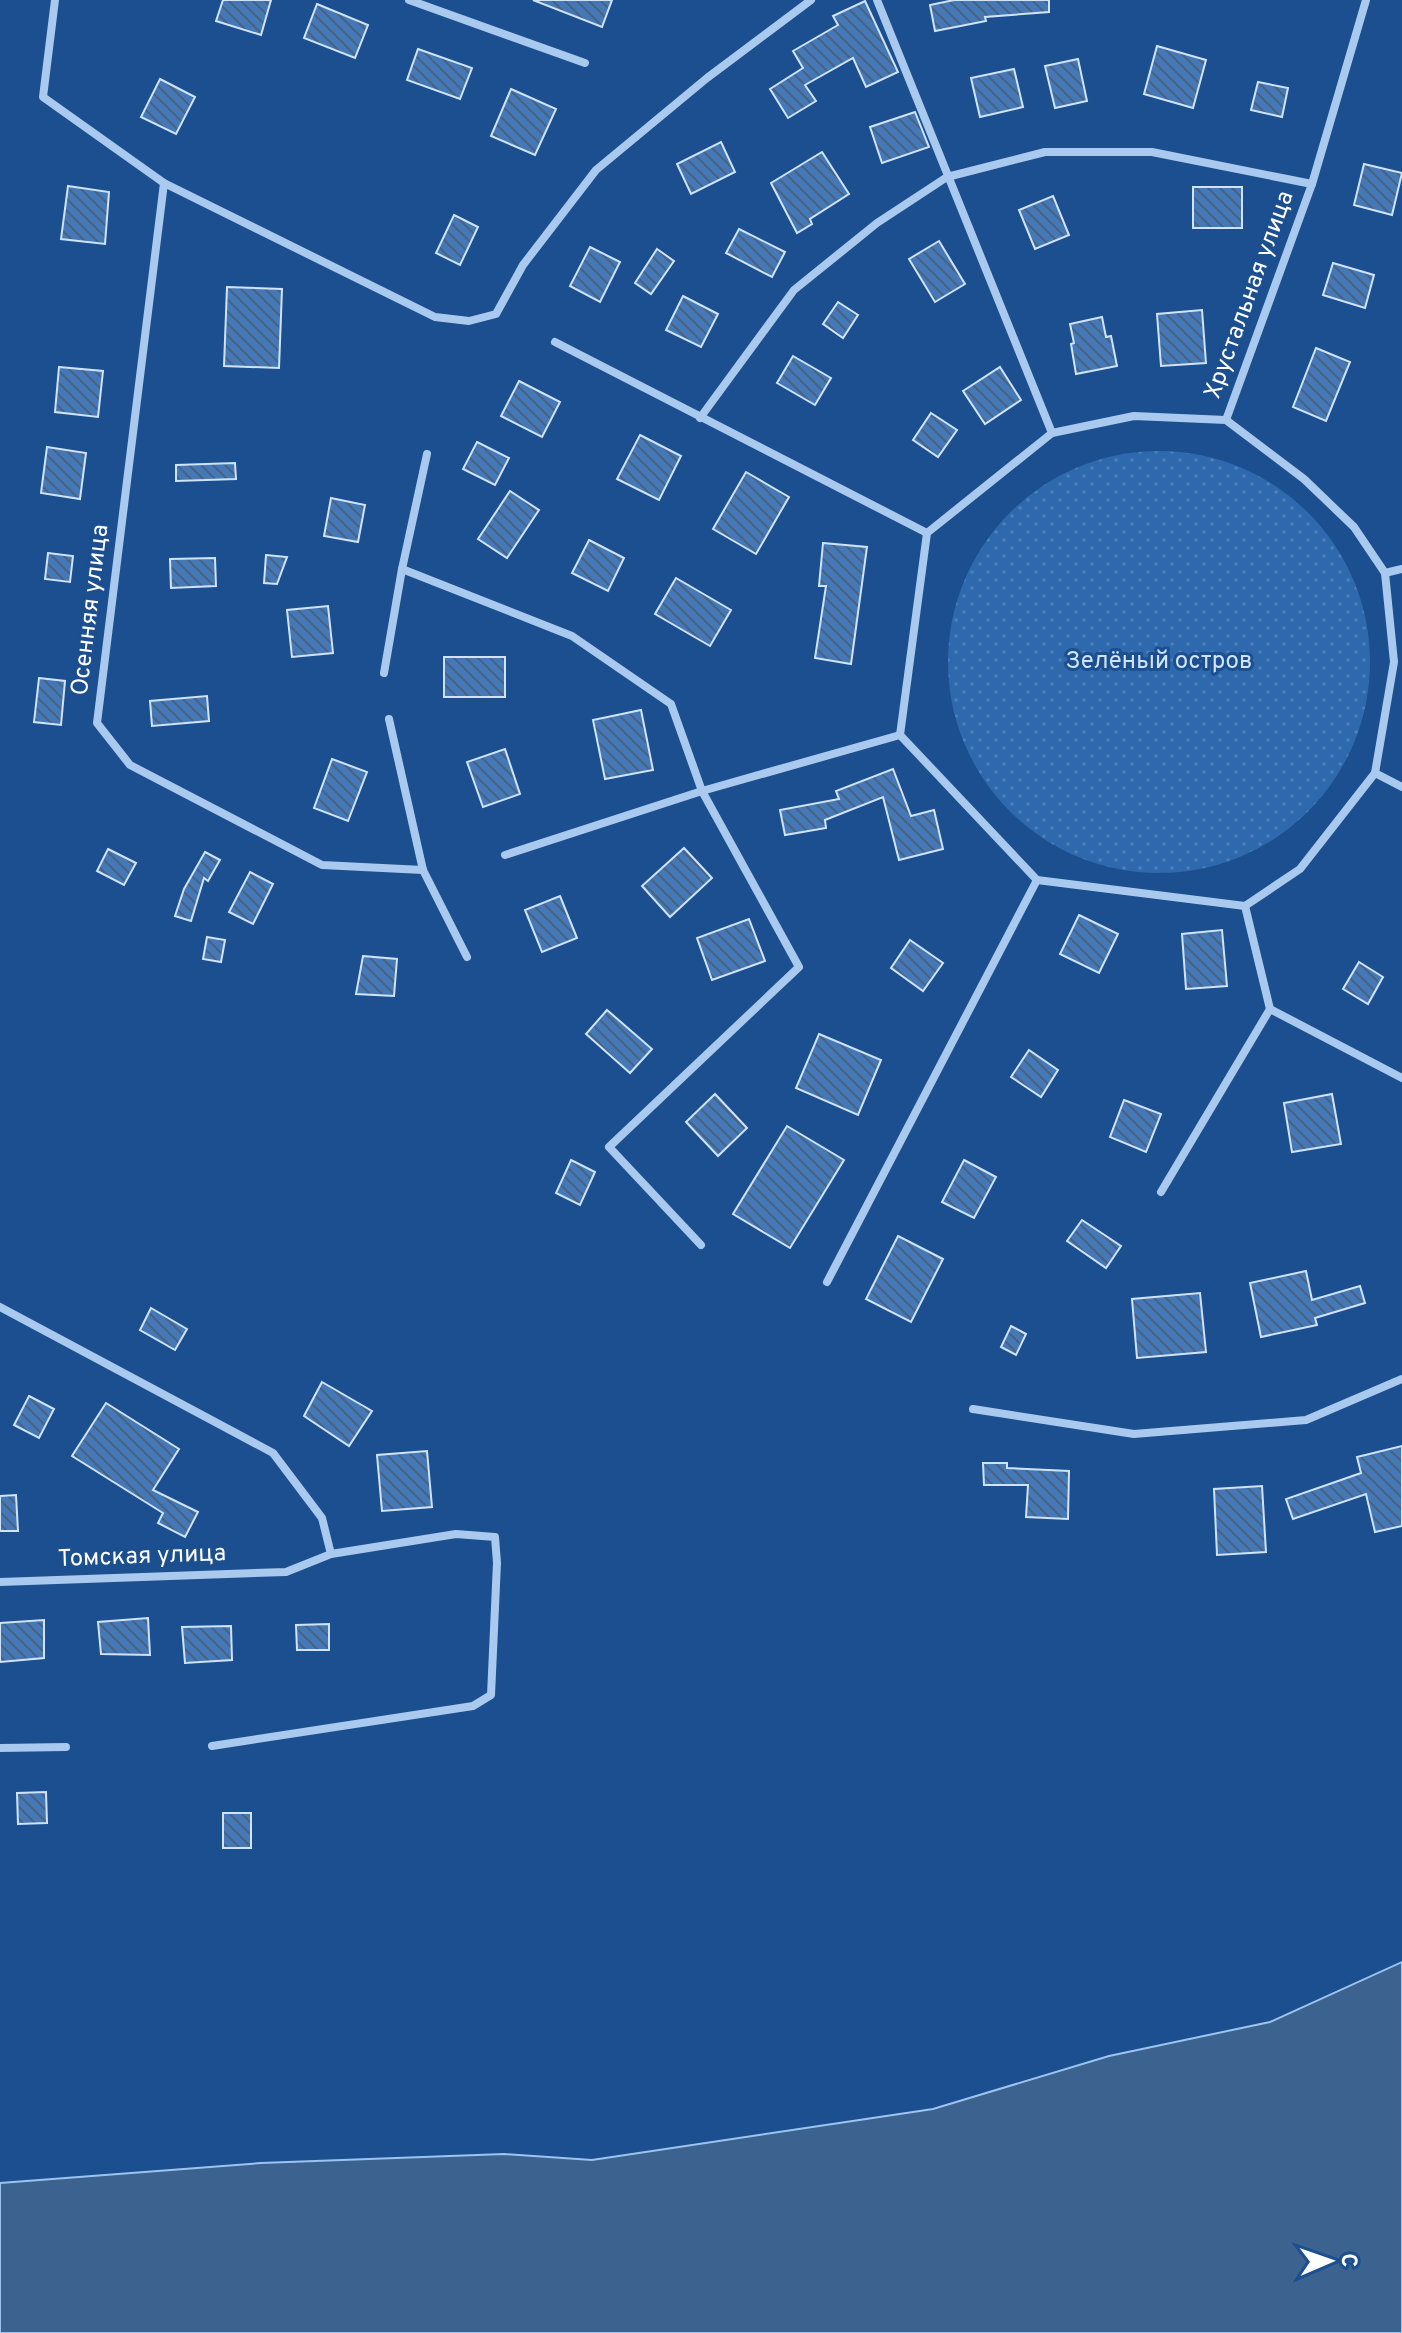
<svg xmlns="http://www.w3.org/2000/svg" width="1402" height="2333" font-family="Overpass,sans-serif">
<style>
.park{fill:url(#park-dots)}
.water{fill:#3c6290;stroke:#9cc4f0;stroke-width:2}
.building{fill:url(#building-back-hatch);stroke:#cfe3fa;stroke-width:2}
.lines{fill:none;stroke-linecap:round;stroke-linejoin:round}
.street{stroke:#a9c9ee;stroke-width:8}
.labels{text-anchor:middle;dominant-baseline:central;stroke-width:6;stroke-linejoin:round;paint-order:stroke}
.street-label{font-size:24px;fill:#fff;stroke:#1b4f8f}
.park-label{font-size:24px;fill:#cfe3fa;stroke:#1b4f8f}
</style>
<defs>
<pattern id="park-dots" width="8" height="8" patternUnits="userSpaceOnUse" patternTransform="scale(2)"><rect width="8" height="8" fill="#2e69ad"/><path d="M2 2h.1M6 6h.1" fill="none" stroke="#4d80b9" stroke-width="1.8" stroke-linecap="round"/></pattern>
<pattern id="building-back-hatch" width="6" height="6" patternUnits="userSpaceOnUse" patternTransform="scale(2)"><rect width="6" height="6" fill="#4478b7"/><path d="M-1 5l2 2M0 0l6 6M5-1l2 2" fill="none" stroke="#486282"/></pattern>
</defs>
<rect width="100%" height="100%" fill="#1b4f8f"/>
<!-- park -->
<circle class="park" cx="1159" cy="662" r="211"/>
<!-- water -->
<path class="water" d="M1402,1962V2333H0V2183L261,2163L504,2154L592,2160L933,2109L1109,2056L1270,2022Z"/>
<!-- building -->
<g class="building">
<path d="M223,0H271L261,35L216,21Z"/>
<path d="M533,0H612L602,27Z"/>
<path d="M954,0H1049V12L985,17L986,21L935,31L930,5Z"/>
<path d="M865,1L898,72L866,87L853,58L805,85L816,101L788,118L770,89L803,68L793,51L838,25L833,16Z"/>
<path d="M317,4L368,25L355,58L304,38Z"/>
<path d="M1157,46L1206,60L1193,108L1144,94Z"/>
<path d="M418,49L472,68L460,99L407,80Z"/>
<path d="M1078,59L1087,101L1055,108L1045,66Z"/>
<path d="M1014,69L1023,107L980,117L971,78Z"/>
<path d="M160,79L195,97L176,134L141,117Z"/>
<path d="M1258,82L1288,88L1282,117L1251,110Z"/>
<path d="M511,89L556,109L535,155L491,136Z"/>
<path d="M915,112L929,147L882,163L870,127Z"/>
<path d="M721,142L735,172L691,194L677,164Z"/>
<path d="M822,152L849,194L810,219L812,224L797,233L771,183Z"/>
<path d="M1364,164L1402,173L1392,215L1354,205Z"/>
<path d="M68,186L109,192L105,244L61,239Z"/>
<rect x="1193" y="187" width="49" height="41"/>
<path d="M1053,196L1069,235L1035,249L1019,210Z"/>
<path d="M454,215L478,227L460,265L436,253Z"/>
<path d="M739,229L785,252L772,277L726,253Z"/>
<path d="M939,241L965,284L935,302L909,259Z"/>
<path d="M590,247L620,262L600,302L570,286Z"/>
<path d="M657,249L674,261L651,294L635,283Z"/>
<path d="M1333,263L1374,275L1365,308L1323,295Z"/>
<path d="M227,287L282,289L279,368L224,366Z"/>
<path d="M683,296L718,314L701,347L666,330Z"/>
<path d="M838,302L858,315L843,338L823,324Z"/>
<path d="M1202,310L1206,363L1161,366L1157,314Z"/>
<path d="M1102,317L1106,337L1111,336L1117,366L1076,374L1071,344L1074,343L1070,324Z"/>
<path d="M1316,348L1350,362L1326,421L1293,407Z"/>
<path d="M793,356L831,378L815,405L777,383Z"/>
<path d="M59,367L103,371L98,417L55,412Z"/>
<path d="M1000,367L1021,400L985,424L963,391Z"/>
<path d="M519,381L560,402L542,437L501,416Z"/>
<path d="M931,413L957,430L938,457L913,440Z"/>
<path d="M640,435L681,456L659,500L617,479Z"/>
<path d="M477,442L509,458L495,485L463,469Z"/>
<path d="M47,447L86,453L80,499L41,493Z"/>
<path d="M235,463L236,479L176,481V465Z"/>
<path d="M746,472L789,497L756,554L713,529Z"/>
<path d="M510,491L539,510L507,558L478,539Z"/>
<path d="M331,498L365,505L358,542L324,536Z"/>
<path d="M589,540L624,558L608,591L572,573Z"/>
<path d="M823,543L867,547L851,664L815,658L826,586H819Z"/>
<path d="M48,553L73,556L70,582L45,579Z"/>
<path d="M266,555L287,557L277,584L264,583Z"/>
<path d="M215,558L216,586L171,588L170,559Z"/>
<path d="M676,578L731,610L710,646L655,614Z"/>
<path d="M328,606L333,653L292,657L287,610Z"/>
<rect x="444" y="657" width="61" height="40"/>
<path d="M39,678L65,681L61,725L34,722Z"/>
<path d="M207,696L209,721L152,726L150,701Z"/>
<path d="M641,710L653,770L605,779L593,720Z"/>
<path d="M505,749L520,794L483,807L467,762Z"/>
<path d="M332,759L367,772L348,821L314,808Z"/>
<path d="M893,769L911,816L934,810L943,849L899,860L883,797L825,820L826,828L785,835L780,810L839,799L836,791Z"/>
<path d="M684,848L712,878L670,917L642,886Z"/>
<path d="M108,849L136,863L124,885L97,871Z"/>
<path d="M205,852L220,860L208,881L204,878L191,921L175,916L184,889Z"/>
<path d="M250,872L273,884L253,924L229,912Z"/>
<path d="M560,896L577,938L542,952L525,910Z"/>
<path d="M1079,915L1118,934L1099,973L1060,954Z"/>
<path d="M749,919L765,961L712,980L697,938Z"/>
<path d="M1222,930L1227,986L1186,989L1182,934Z"/>
<path d="M207,937L225,940L221,962L203,959Z"/>
<path d="M910,940L943,963L923,991L891,968Z"/>
<path d="M363,956L397,959L394,996L356,994Z"/>
<path d="M1359,962L1383,977L1368,1004L1343,989Z"/>
<path d="M607,1010L652,1049L630,1073L586,1034Z"/>
<path d="M819,1034L881,1060L858,1115L796,1088Z"/>
<path d="M1029,1050L1058,1070L1041,1097L1011,1077Z"/>
<path d="M715,1094L747,1128L718,1156L686,1122Z"/>
<path d="M1332,1094L1341,1144L1292,1152L1284,1103Z"/>
<path d="M1124,1100L1161,1114L1146,1152L1110,1137Z"/>
<path d="M787,1126L844,1160L790,1248L733,1214Z"/>
<path d="M571,1160L595,1172L580,1205L556,1193Z"/>
<path d="M964,1160L996,1177L974,1218L942,1202Z"/>
<path d="M1082,1220L1121,1246L1106,1268L1067,1241Z"/>
<path d="M898,1236L943,1259L911,1322L866,1299Z"/>
<path d="M1306,1271L1312,1300L1360,1286L1365,1303L1315,1318L1317,1325L1261,1337L1250,1283Z"/>
<path d="M1200,1293L1206,1352L1137,1358L1132,1299Z"/>
<path d="M151,1308L187,1329L175,1350L140,1330Z"/>
<path d="M1011,1326L1026,1334L1016,1355L1001,1347Z"/>
<path d="M322,1382L372,1411L349,1446L304,1416Z"/>
<path d="M29,1396L54,1409L39,1438L14,1425Z"/>
<path d="M106,1403L179,1449L153,1490L198,1512L185,1537L158,1523L163,1513L72,1456Z"/>
<path d="M1402,1446V1526L1375,1532L1366,1494L1293,1519L1286,1499L1361,1473L1357,1457Z"/>
<path d="M427,1451L432,1507L382,1511L377,1455Z"/>
<path d="M983,1463H1007V1468L1069,1471L1068,1519L1026,1517L1028,1485H984Z"/>
<path d="M1262,1486L1266,1552L1217,1555L1214,1489Z"/>
<path d="M16,1495L18,1531H0V1496Z"/>
<path d="M148,1618L150,1655L101,1654L98,1622Z"/>
<path d="M44,1620V1658L0,1662V1623Z"/>
<path d="M329,1624V1650H297L296,1625Z"/>
<path d="M231,1626L232,1660L185,1663L182,1627Z"/>
<path d="M46,1792L47,1823L18,1824L17,1793Z"/>
<rect x="223" y="1813" width="28" height="35"/>
</g>
<g class="lines">
<!-- street -->
<g class="street">
<path d="M55,0L43,97L164,183L435,317L469,321L496,314L523,265L596,170L707,78L811,0"/>
<path d="M409,0L585,63"/>
<path d="M877,0L1052,433"/>
<path d="M164,183L97,723L130,765L322,865L423,870"/>
<path d="M1312,184L1366,0"/>
<path d="M555,342L927,533"/>
<path d="M1134,416L1226,420L1304,479L1354,527L1385,573L1394,662L1375,773L1300,869L1245,906L1037,880L900,735L927,533L1052,433Z"/>
<path d="M700,418L794,290L877,223L947,177L1045,152H1152L1312,184L1226,420"/>
<path d="M402,569L572,636L671,704L702,791L799,967L609,1147L701,1245"/>
<path d="M1385,573L1402,569"/>
<path d="M384,673L402,569L427,454"/>
<path d="M389,719L423,870L467,957"/>
<path d="M1375,773L1402,787"/>
<path d="M505,855L702,791L900,735"/>
<path d="M1270,1009L1402,1078"/>
<path d="M1161,1192L1270,1009L1245,906"/>
<path d="M827,1282L1037,880"/>
<path d="M0,1307L273,1453L322,1518L331,1554L456,1534L495,1537L497,1563L491,1695L473,1706L212,1746"/>
<path d="M973,1409L1134,1434L1306,1420L1402,1379"/>
<path d="M0,1582L286,1572L331,1554"/>
<path d="M0,1748L66,1747"/>
</g>
</g>
<g class="labels">
<!-- street labels -->
<g class="street-label">
<text transform="translate(1250 295) rotate(-70)">Хрустальная улица</text>
<text transform="translate(91 610) rotate(-83)">Осенняя улица</text>
<text transform="translate(142 1557) rotate(-2)">Томская улица</text>
</g>
<!-- park labels -->
<g class="park-label">
<text x="1159" y="662">Зелёный остров</text>
</g>
</g>
<!-- north arrow -->
<g transform="translate(1330 2261) rotate(88)" stroke="#1b4f8f" stroke-width="6" paint-order="stroke">
<path d="M0-6L14 30L0 20L-14 30Z" fill="#ffffff"/>
<text y="-12" font-size="22" font-weight="bold" text-anchor="middle" fill="#ffffff">С</text>
</g>
</svg>
